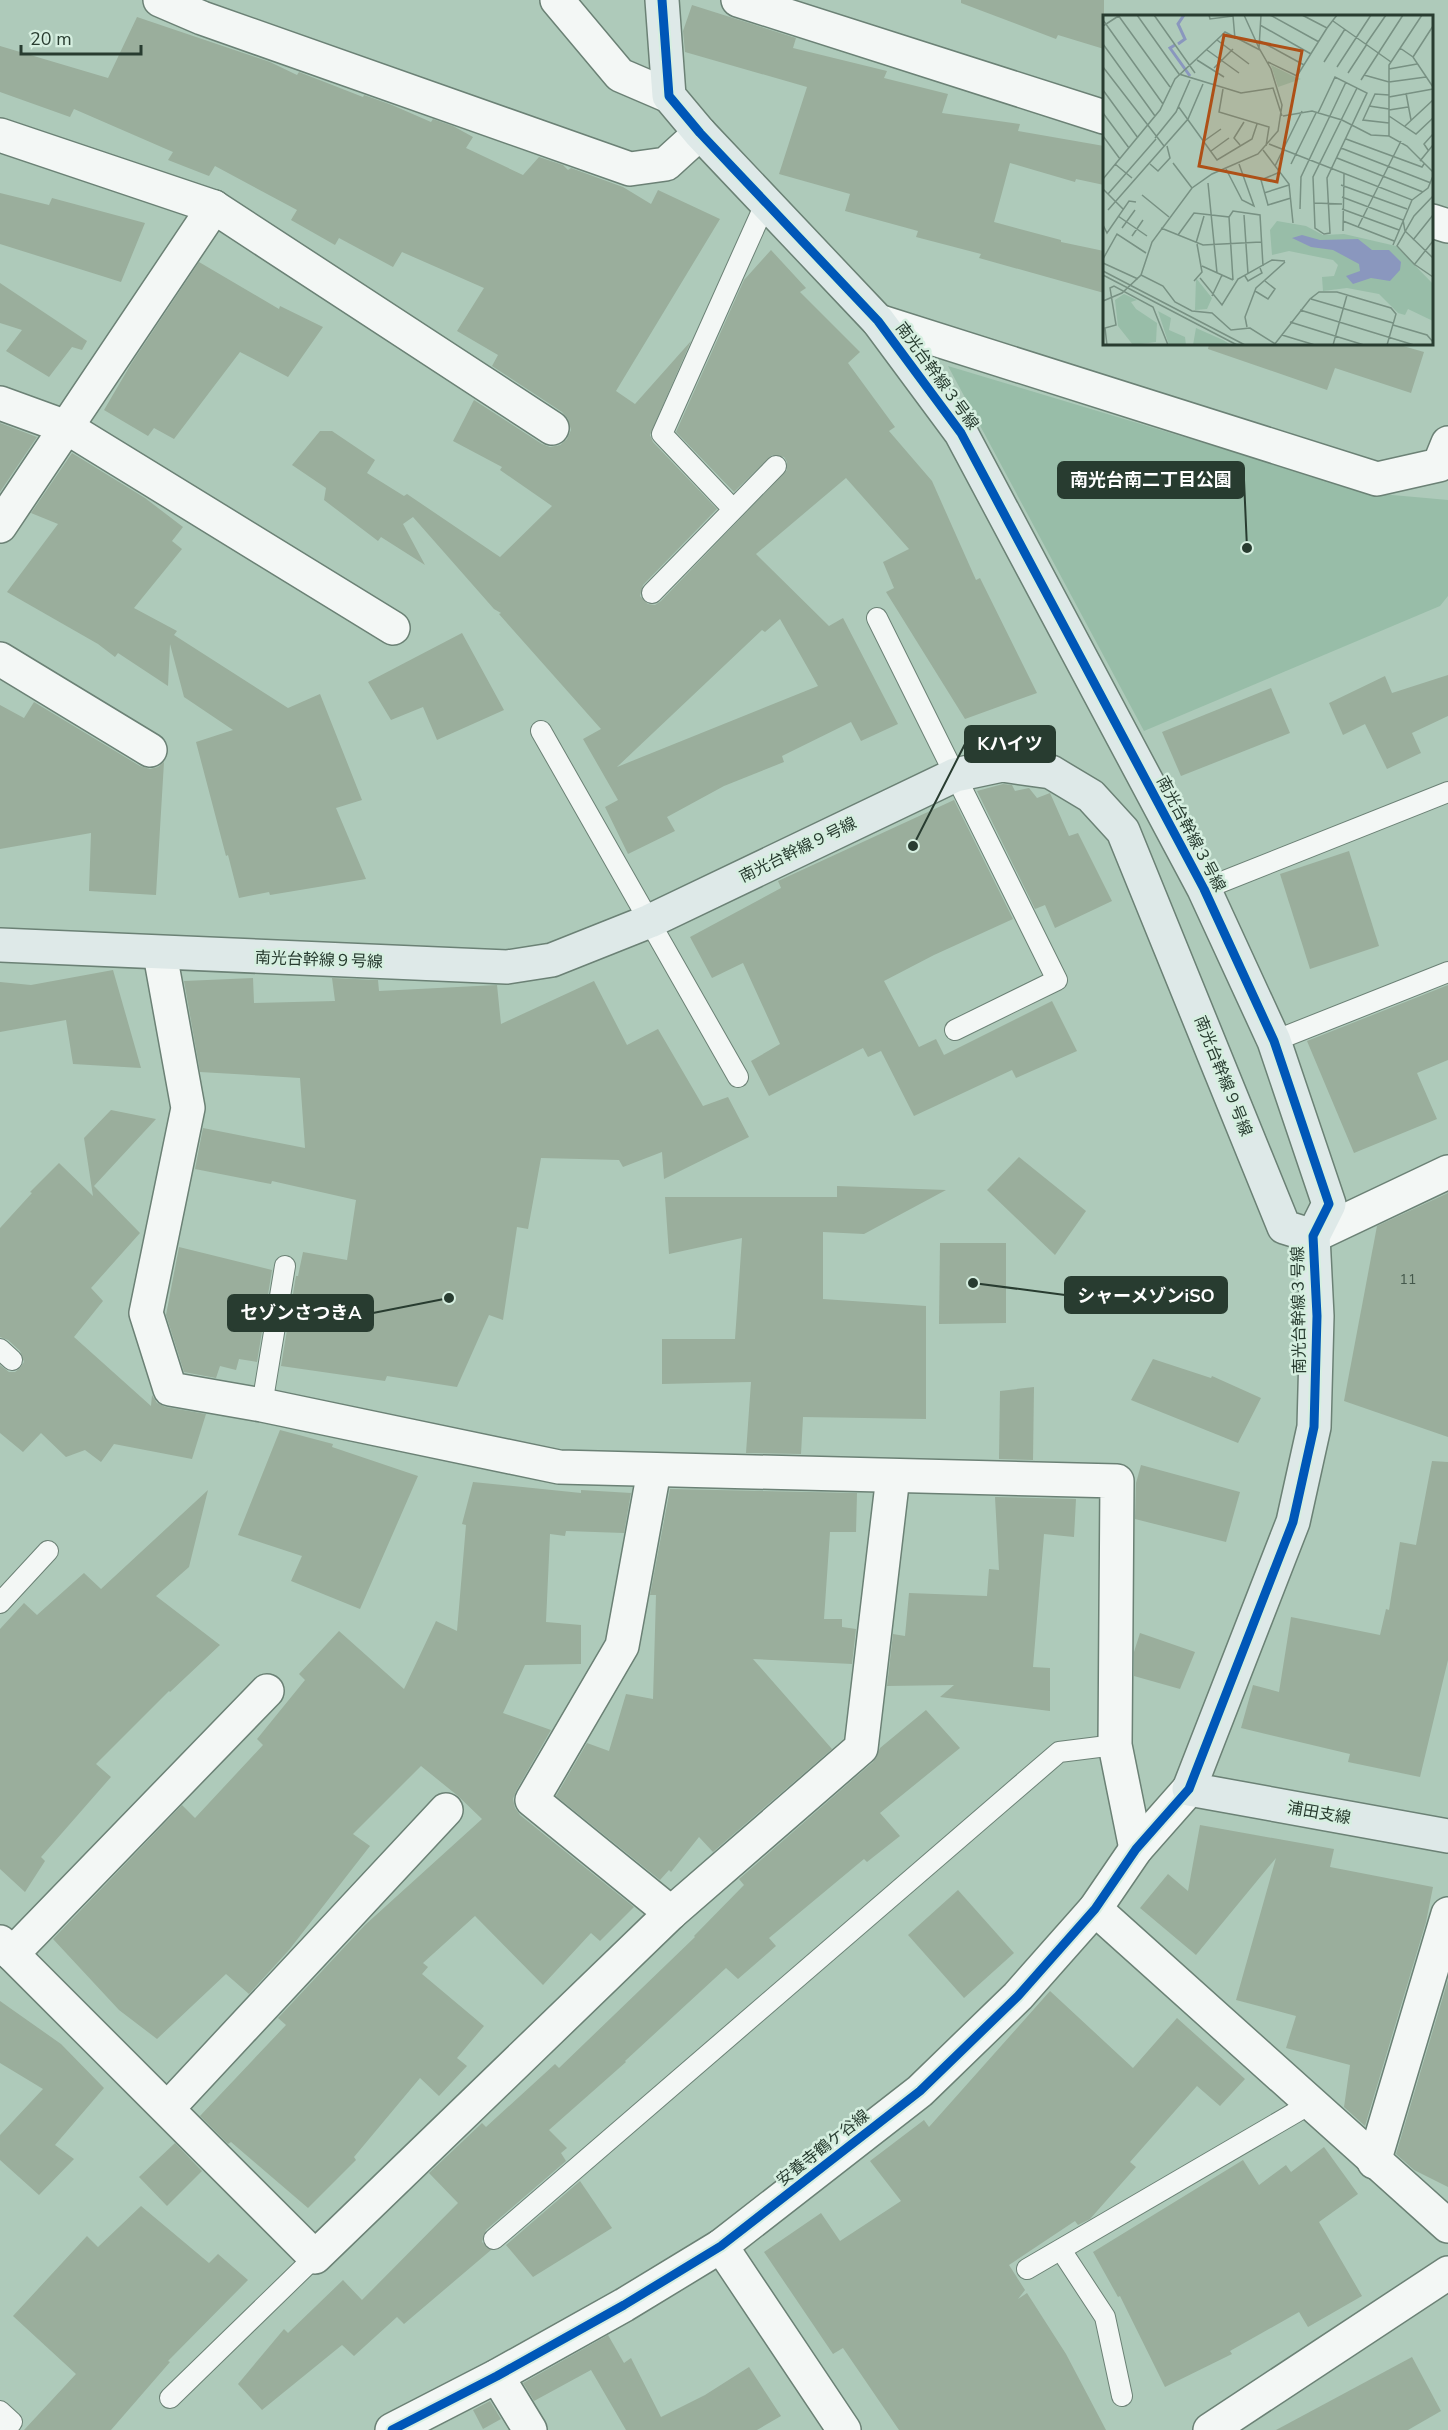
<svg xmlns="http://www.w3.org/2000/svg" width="1448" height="2430" font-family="'Nunito Sans','Noto Sans JP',sans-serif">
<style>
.green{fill:#98bda8}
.building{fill:#9aae9c;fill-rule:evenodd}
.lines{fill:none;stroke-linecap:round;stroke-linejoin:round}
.lane-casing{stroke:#6b8175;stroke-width:22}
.street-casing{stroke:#6b8175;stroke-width:36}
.secondary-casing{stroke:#6b8175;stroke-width:36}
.lane{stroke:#f3f7f5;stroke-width:20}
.street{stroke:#f3f7f5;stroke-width:33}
.secondary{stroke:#dee9e8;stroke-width:33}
.cycleway-casing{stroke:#d6efe0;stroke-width:13}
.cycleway{stroke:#0057b8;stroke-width:9}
.labels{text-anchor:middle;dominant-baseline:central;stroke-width:5;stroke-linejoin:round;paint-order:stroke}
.number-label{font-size:14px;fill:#44584b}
.street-label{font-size:16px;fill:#283c30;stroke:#d6efe0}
.inset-river{fill:none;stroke:#8a97be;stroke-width:3}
.inset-road{fill:none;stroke:#789183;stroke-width:1.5}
.view{fill:#ae5017;fill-opacity:0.15;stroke:#ae5017;stroke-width:3}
.inset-edge{fill:none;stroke:#283c30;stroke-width:3}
.leader{fill:none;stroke:#283c30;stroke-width:2}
.callout-dot{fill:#283c30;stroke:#d6efe0;stroke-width:2}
.callout{fill:#283c30;stroke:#283c30;stroke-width:2}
.callout-label{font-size:18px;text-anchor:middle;font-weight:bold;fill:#fff}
</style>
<rect width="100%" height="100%" fill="#aecaba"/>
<!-- green -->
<path class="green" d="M948,366L1370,493L1448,500V596L1440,606L1144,731Z"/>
<!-- building -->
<g class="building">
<path d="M961,0H1104V49L1058,35L1056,39L961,3Z"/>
<path d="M692,5L796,38L793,48L887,71L884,78L948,94L942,113L1020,124L1018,131L1104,146V185L1076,179L1075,182L1010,163L994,222L1061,240V242L1104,251V293L979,258L981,254L916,237L918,231L845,211L850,194L779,174L807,87L685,52L683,31Z"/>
<path d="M137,17L270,62L297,75L299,72L363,97L364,95L392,105L431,122L433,119L453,126L473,137L466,148L523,175L539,157L563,165L568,170L571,168L623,187L651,204L658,190L720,219L616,391L635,404L691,341L650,435L653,442L717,509L643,585L640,596L648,604L655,605L661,601L787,470V462L784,457L772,455L734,492L676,432L744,280L771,250L806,288L800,292L860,352L848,363L895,427L889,431L932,481L976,580L980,578L1037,693L965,719L886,592L894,588L883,562L909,549L846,478L756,554L829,626L843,618L898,724L861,741L851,722L782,756L784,762L724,786L667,817L675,831L628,854L605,807L618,800L583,739L601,729L499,614L501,613L494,609L413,517L403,524L425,565L381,537L378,541L324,500L326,488L292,465L320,431H332L375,460L367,473L404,496L407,494L500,557L552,506L500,470L502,467L453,441L474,400L542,444L550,447L560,445L567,439L571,430L568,419L562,412L492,366L498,355L457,331L484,288L402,252L393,267L339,238L335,245L291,220L297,210L215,166L209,176L168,160L173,152L74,109L70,117L0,92V46L108,78ZM780,619L818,686L617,767L762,630L765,632Z"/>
<path d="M0,193L49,205L52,198L145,223L121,282L0,244Z"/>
<path d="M199,262L279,309L280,306L323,327L288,377L240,352L174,439L154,428L148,436L104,410L131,364Z"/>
<path d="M0,283L87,341L82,350L72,347L49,377L6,351L22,330L0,323Z"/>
<path d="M1209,344H1396L1424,352L1411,393L1335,368L1327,390L1208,349Z"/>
<path d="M0,423L37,437L0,492Z"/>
<path d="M72,453L145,498L183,527L172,541L182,549L134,608L177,631L174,635L288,708L320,694L362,800L336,808L366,879L270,895L269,892L239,898L228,855L226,856L196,742L233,730L184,697L170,644L168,686L118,653L115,657L98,644L7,592L58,524L31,513Z"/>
<path d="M462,633L504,710L437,740L423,707L391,720L368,682Z"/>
<path d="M1448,675V716L1412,733L1421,753L1387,769L1365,724L1343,735L1329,703L1385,676L1392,693Z"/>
<path d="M1271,688L1290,733L1181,776L1162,732Z"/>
<path d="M34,702L140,766L150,769L158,767L164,762L156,895L89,891L91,833L0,849V705L24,718Z"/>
<path d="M1003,784L1012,785L1015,791L1029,788L1037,798L1050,793L1069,836L1078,833L1112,901L1055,928L1045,905L1035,909L977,791Z"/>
<path d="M954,800L1013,919L934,955L884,981L919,1047L936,1039L944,1055L1052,1001L1077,1051L1016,1078L1012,1070L914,1116L881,1051L868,1057L863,1048L769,1096L751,1061L780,1044L743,963L712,978L690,937L781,888L778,881Z"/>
<path d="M1349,851L1379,946L1310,969L1280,874Z"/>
<path d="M113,970L141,1068L73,1064L66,1020L0,1032V982L31,985Z"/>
<path d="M253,978L254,1003L335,1001L332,978L378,980L379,991L497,985L501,1024L594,981L627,1045L658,1029L703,1106L728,1097L749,1137L664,1179L662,1152L623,1167L619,1160L541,1158L528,1229L517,1227L503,1320L489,1315L457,1387L387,1376L385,1381L281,1366L296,1276H298L303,1252L347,1260L356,1200L272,1181L271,1184L195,1169L203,1128L305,1148L300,1078L200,1072L184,981Z"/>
<path d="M1448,985V1060L1417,1073L1437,1119L1354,1153L1307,1041Z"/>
<path d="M111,1110L156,1119L94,1186L140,1233L91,1288L103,1301L74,1337L151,1406L152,1395L157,1403L166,1407L206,1414L192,1459L114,1444L101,1462L85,1450L66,1457L41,1433L23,1452L0,1433V1365L9,1372H15L20,1368L24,1362L20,1351L8,1340L0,1337V1228L32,1193L30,1192L59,1163L93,1196L84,1138Z"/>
<path d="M1019,1157L1086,1211L1055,1255L987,1190Z"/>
<path d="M837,1186L946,1190L864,1234L823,1232V1299L926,1306V1419L803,1417L801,1454L746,1453L751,1382L662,1384V1339H735L742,1238L669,1254L665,1197H837Z"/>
<path d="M1448,1193V1437L1344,1401L1377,1226Z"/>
<path d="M940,1243H1006V1323L939,1324Z"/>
<path d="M179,1247L272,1270L257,1362L239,1359L236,1370L220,1366L216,1378L184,1372L166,1315Z"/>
<path d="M1153,1359L1211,1378L1212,1376L1261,1398L1238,1443L1131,1400Z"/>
<path d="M1034,1387L1033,1460L999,1459L1000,1391Z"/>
<path d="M280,1430L333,1444L332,1447L418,1476L360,1609L291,1581L302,1556L238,1535Z"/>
<path d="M1432,1461L1448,1462V1660L1420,1777L1348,1762L1350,1754L1241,1728L1253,1685L1279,1692L1291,1617L1380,1635L1386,1609L1389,1610L1400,1542L1416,1545Z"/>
<path d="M1141,1465L1240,1492L1226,1542L1135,1519L1136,1483Z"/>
<path d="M473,1482L581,1493V1490L631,1493L624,1533L566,1531L565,1536L550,1534L546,1622L581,1625V1664L525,1665L503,1713L551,1730L516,1791L513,1799L515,1808L520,1815L634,1907L600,1941L591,1933L543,1985L475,1916L423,1963L428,1967L422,1974L484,2026L457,2058L467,2066L439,2096L420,2078L354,2157L356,2160L308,2208L231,2142L228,2144L200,2116L286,2025L278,2018L365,1925L482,1819L458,1796L421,1766L353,1834L370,1846L289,1950L249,1994L226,1974L157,2039L119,2010L53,1939L182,1805L195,1818L263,1745L257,1739L305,1680L299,1674L339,1631L404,1689L436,1621L457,1631L466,1525L462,1524Z"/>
<path d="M670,1489L857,1493L856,1532H830L824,1619H842V1627L856,1629L852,1664L753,1659L832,1749L713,1852L699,1837L671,1872L669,1870L660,1880L556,1796L587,1743L609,1751L626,1694L653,1699L656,1595H650Z"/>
<path d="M208,1490L189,1567L156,1596L220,1645L170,1692L169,1691L96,1764L111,1777L41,1857L45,1861L25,1892L0,1869V1629L24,1603L37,1615L84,1573L101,1589Z"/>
<path d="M995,1497L1076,1499L1074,1537L1044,1534L1033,1667L1050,1668V1711L940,1697L954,1685L887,1686L893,1634L905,1636L909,1593L987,1596L989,1569L999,1570Z"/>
<path d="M1140,1633L1195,1652L1180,1689L1134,1676V1652Z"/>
<path d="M926,1710L960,1748L880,1813L900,1836L867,1862L864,1859L769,1938L776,1946L738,1979L726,1968L625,2061L626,2062L549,2130L567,2148L561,2153L566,2161L486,2230L482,2242L491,2250L404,2324L397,2317L354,2356L342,2345L262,2410L238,2384L284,2329L288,2333L343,2280L362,2300L458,2203L429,2173L482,2123L486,2127L555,2064L559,2068L695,1937L694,1936L744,1885L739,1879L873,1762L880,1748Z"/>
<path d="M1200,1825L1334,1849L1330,1867L1433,1887L1426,1922L1365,2126L1344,2107L1350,2065L1286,2048L1296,2016L1236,2000L1276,1858L1196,1955L1140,1908L1168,1874L1188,1891Z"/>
<path d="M958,1890L1014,1953L964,1998L908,1935Z"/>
<path d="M1448,1980V2187L1414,2170L1396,2154Z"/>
<path d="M1050,1991L1133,2068L1177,2018L1245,2079L1220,2106L1197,2086L1130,2162L1136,2167L1090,2219L1078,2225L1075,2221L1009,2265L1025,2290L1018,2299L1027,2293L1066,2354L1106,2430H899L843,2348L833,2354L764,2252L821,2213L840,2241L901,2201L870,2161L924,2120L929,2127Z"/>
<path d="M0,2001L61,2044L104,2088L55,2145L74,2159L39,2195L0,2160V2135L43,2089L0,2063Z"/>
<path d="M175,2143L202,2171L167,2206L139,2177Z"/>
<path d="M1324,2147L1358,2194L1319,2222L1362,2296L1308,2327L1299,2312L1230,2351L1232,2354L1165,2387L1120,2296L1118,2297L1093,2252L1243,2160L1259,2185L1286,2165L1291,2172Z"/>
<path d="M580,2181L612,2228L533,2277L506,2245Z"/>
<path d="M141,2206L209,2263L218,2254L248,2280L168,2361L170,2362L111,2430H24L76,2374L13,2316L87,2236L98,2247Z"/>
<path d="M608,2335L624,2363L631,2358L661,2417L705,2395L749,2367L781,2416L757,2430H626L591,2370L534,2401L523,2383Z"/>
<path d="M1412,2357L1441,2411L1408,2430H1276Z"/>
<path d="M490,2401L501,2419L483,2429L473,2410Z"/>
</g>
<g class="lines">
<!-- lane casing -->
<g class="lane-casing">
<g id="lane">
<path d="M733,509L662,434L766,202"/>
<path d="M652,593L776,466"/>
<path d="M877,618L1057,980L955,1030"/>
<path d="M541,731L738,1077"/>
<path d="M1204,889L1448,792"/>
<path d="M1274,1041L1448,972"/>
<path d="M0,1349L12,1360"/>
<path d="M262,1405L285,1266"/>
<path d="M0,1603L48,1551"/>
<path d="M494,2239L1059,1752L1115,1745"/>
<path d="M1061,2250L1105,2317L1122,2396"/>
<path d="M1027,2269L1310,2104"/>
<path d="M170,2398L315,2257"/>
<path d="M0,2411L12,2422L5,2430"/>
</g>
</g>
<!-- street casing -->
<g class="street-casing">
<g id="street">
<path d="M160,0L202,18L630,169L666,164L700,133"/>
<path d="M557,0L620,75L669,96"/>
<path d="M738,0L1104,117"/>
<path d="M0,135L214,207L552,428"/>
<path d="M1432,221L1448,226"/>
<path d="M878,321L1377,479L1439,465L1448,443"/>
<path d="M0,403L66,427L393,628"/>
<path d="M0,526L214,207"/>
<path d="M0,659L150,750"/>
<path d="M160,954L188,1108L146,1313L170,1389L262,1405L559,1467L1117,1481L1115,1745L1136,1849"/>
<path d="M1313,1236L1448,1172"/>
<path d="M654,1471L622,1646L532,1800L671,1913"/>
<path d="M1095,1909L1448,2226"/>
<path d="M0,1942L315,2257L671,1913L861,1748L893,1476"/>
<path d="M12,1954L267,1691"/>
<path d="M168,2108L446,1810"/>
<path d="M1374,2162L1448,1914"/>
<path d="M721,2246L844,2430"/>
<path d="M497,2376L530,2430"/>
<path d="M392,2430L497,2376L624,2305L721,2246L920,2091L1018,1996L1095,1909L1136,1849L1189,1789"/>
<path d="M1210,2430L1448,2273"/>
</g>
</g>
<!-- secondary casing -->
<g class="secondary-casing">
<g id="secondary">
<path d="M662,0L669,96L700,133L878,321L961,433L1204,889L1274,1041L1329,1204L1313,1236L1317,1316L1314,1427L1293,1522L1189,1789L1448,1836"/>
<path d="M0,945L507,967L552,960L650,921L955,775L1002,765L1051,772L1091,796L1123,831L1284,1227L1313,1236"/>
</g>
</g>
<!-- lane -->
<use href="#lane" class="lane"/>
<!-- street -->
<use href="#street" class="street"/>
<!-- secondary -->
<use href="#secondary" class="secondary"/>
<!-- cycleway casing -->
<g class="cycleway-casing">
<path id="cycleway" d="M392,2430L497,2376L624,2305L721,2246L920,2091L1018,1996L1095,1909L1136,1849L1189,1789L1293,1522L1314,1427L1317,1316L1313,1236L1329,1204L1274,1041L1204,889L961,433L878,321L700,133L669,96L662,0"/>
</g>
<!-- cycleway -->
<use href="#cycleway" class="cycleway"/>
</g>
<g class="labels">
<!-- number labels -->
<g class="number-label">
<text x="1408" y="1279">11</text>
</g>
<!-- street labels -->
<g class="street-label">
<text transform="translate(937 376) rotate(54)">南光台幹線３号線</text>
<text transform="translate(1191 834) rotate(62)">南光台幹線３号線</text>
<text transform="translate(798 850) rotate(-26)">南光台幹線９号線</text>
<text transform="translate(319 960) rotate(2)">南光台幹線９号線</text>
<text transform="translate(1223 1076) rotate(68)">南光台幹線９号線</text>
<text transform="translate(1299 1310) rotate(-91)">南光台幹線３号線</text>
<text transform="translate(1319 1813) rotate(10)">浦田支線</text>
<text transform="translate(823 2148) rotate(-38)">安養寺鶴ケ谷線</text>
</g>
</g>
<!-- overview -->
<g transform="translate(1103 15)">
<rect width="330" height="330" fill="#aecaba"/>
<path d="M168,50L190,61L198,64L175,72ZM174,206L203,211L220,220L241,219L293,231L330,269V306L305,294L302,300L295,298L276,279L244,273L220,276L219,262L231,261L235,250L230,245L186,236L169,240L167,215ZM93,263L109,283L104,294L92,295ZM21,279L34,285L28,287L33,294L54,308L53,327L30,330L15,311L12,285ZM55,296L68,303L66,315L82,322L83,330H66ZM93,313L120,325L128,330H90Z" fill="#98bda8"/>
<path d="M199,220L217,225L255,224L269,235H286L298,247L297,255L287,266L268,263L250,269L243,261L257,256L256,249L230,235L208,232L189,223Z" fill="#8a97be"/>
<path class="inset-river" d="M75,29L82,24L75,9L81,0M72,30L67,33L87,61"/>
<path class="inset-road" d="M15,0L67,72M34,0L76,59L138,78L170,73L179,101M51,0L92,58M106,0L107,4L130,1L132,24M141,0L156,33M167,0L216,27M199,0L224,13L234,0M0,5L60,89M230,6L288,47M157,10L208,39M0,11L17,0M114,25L146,49M157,26L201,50M0,29L52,101M263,29L283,0M297,33L310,42L330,72M104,35L136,58M310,42L330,11M94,45L121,62M165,47L194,61L224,13M221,47L242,14M0,52L61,131M234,52L268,0M111,53L130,34M286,54L314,49M245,58L264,29M261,60L286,67L323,62M258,65L300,0M120,74L116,97L166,112L163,131M0,75L35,123M303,78L308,105M286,82L330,74M75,91L114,145L149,124L154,109M266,91L286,94M286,95L305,92M0,98L26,133M215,98L232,62L264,78L224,163L227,218L221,219L212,213L210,162L254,73M180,101L209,96L239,105L268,120L286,121L304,131L330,157M286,101L313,119L330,103M286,108L260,105L272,79L286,80M302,111L330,85M0,121L17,144M286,121V50L319,0M52,123L73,97L87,65M243,124L319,152L321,149M101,126L118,114M166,129L309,185L325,173L330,161M137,130L131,123L141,107M238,133L328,168M160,135L186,169L190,208M325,135L321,129L330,119M108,136L126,123M234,143L320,177M317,146L330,130M70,148L89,173M12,149L29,163M47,149L55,156L67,143L64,131M188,149L213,98M172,151L199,96M123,154L139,185L151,191L136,149M177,157L158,165L165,190L188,183M0,164L57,95L72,64L118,21L122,17L157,35M105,168L114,258M238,170L304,194M0,174L20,194M161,178L186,170M5,179L53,124M39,180L66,202M330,181L311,201L294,231L311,249L330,262M239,182L300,205L302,216L330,243M211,188L239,189M197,194L198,162L243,67M239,194L296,215M5,195L85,104L100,69M141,200L145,259M15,201L44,221M126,202L130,196L157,200L160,251M240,206L291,226M0,210L4,218L26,186L33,187M255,212L298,126M19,213L32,195M58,213L100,230L158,227M240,216L241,159M75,220L91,198L126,202L130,265M29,221L40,205M310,225L330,200M93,228L101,201M290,230L309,185M0,244L14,219L43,238M0,248L35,264M311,250L330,226M99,251L130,265M0,256L142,330M0,260L134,330M38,260L60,271L72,287L89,296L109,298L128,315L147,313L174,330M142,261L145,266L159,258L157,253M97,263L119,290L135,264L169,245L182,246M91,266L99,257L94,229M152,276L165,284L172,274L162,266M109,281L119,260M208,284L290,308M0,286L19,278L38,260L49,227L89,173L109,159L155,139L175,116L179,90L168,54L156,33L158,0M197,295L311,330M187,307L261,330M290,310L324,320L330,327M144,312L142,302L153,273L182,247M179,320L212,330M4,330L2,313L13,310L7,273L11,271L50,292L65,330M171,330L207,284L216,277H234L288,293L293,299L284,330M230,330L244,280"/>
<path class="view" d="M121,20L199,36L174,167L96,151Z"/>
<rect width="330" height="330" class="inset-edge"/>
</g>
<!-- callouts -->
<path class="leader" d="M1247 548L1244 480M913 846L965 744M973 1283L1065 1295M449 1298L373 1313"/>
<g class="callout-dot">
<circle cx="1247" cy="548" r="6"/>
<circle cx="913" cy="846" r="6"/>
<circle cx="973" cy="1283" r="6"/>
<circle cx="449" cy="1298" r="6"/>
</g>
<g class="callout">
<rect x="1058" y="462" width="186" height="36" rx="6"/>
<rect x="965" y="726" width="90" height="36" rx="6"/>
<rect x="1065" y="1277" width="162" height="36" rx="6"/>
<rect x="228" y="1295" width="145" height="36" rx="6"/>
</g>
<g class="callout-label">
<text x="1151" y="486">南光台南二丁目公園</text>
<text x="1010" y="750">Kハイツ</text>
<text x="1146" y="1302">シャーメゾンiSO</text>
<text x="301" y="1319">セゾンさつきA</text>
</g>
<!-- scale -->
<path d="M21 45v9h120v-9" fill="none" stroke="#283c30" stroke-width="3"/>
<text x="30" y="45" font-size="18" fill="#283c30" stroke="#d6efe0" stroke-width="4.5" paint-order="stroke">20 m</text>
</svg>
